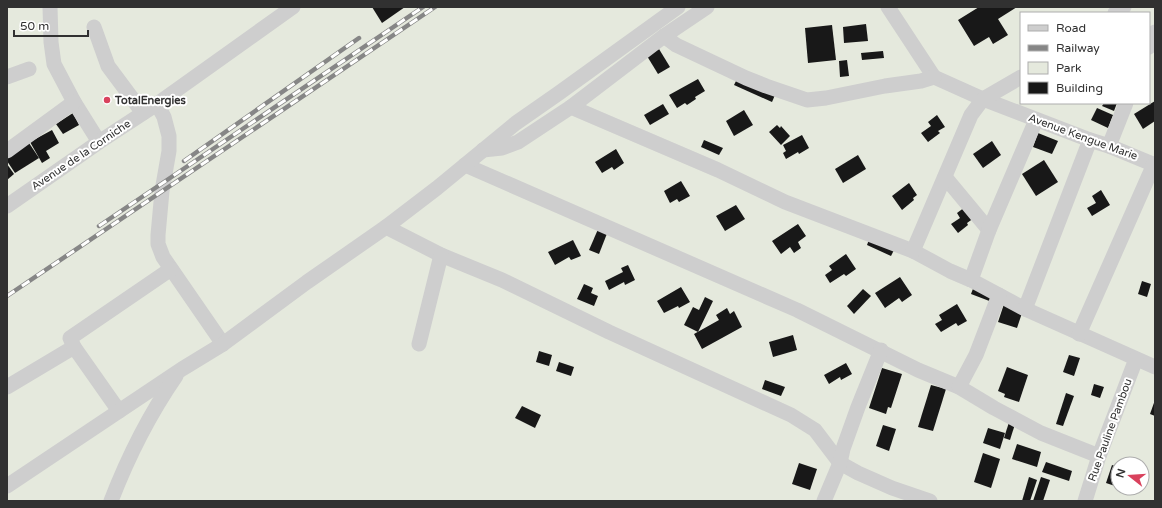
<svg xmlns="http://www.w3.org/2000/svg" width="1162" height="508" font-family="'Varela Round',sans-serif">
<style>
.green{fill:#e5e9dd;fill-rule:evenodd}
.building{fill:#181818}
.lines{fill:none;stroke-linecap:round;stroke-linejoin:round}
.minor{stroke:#cecece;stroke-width:15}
.rail-casing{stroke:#868686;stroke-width:4.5}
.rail{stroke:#fff;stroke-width:3;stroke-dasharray:9;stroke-linecap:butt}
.poi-dot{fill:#d9425d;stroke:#fff;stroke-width:1.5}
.labels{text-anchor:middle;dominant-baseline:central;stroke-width:4;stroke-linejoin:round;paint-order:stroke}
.poi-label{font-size:11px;font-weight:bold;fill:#313131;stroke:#fff;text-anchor:start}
.street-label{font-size:11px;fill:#313131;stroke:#fff}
</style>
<rect width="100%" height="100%" fill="#fff"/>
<!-- green -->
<path class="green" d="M7,7H1155V501H7ZM1021,13H1149V103H1021ZM1118,464H1142V488H1118Z"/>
<!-- building -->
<g class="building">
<path d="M372,7H405L382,23Z"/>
<path d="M979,7H1017L998,19L1008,35L993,44L989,37L974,46L958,20Z"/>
<path d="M866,24L868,41L844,43L843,27Z"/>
<path d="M832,25L836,60L808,63L805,28Z"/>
<path d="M659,49L670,67L658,74L647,56Z"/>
<path d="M883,51L884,58L862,60L861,53Z"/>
<path d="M847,60L849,76L840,77L839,61Z"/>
<path d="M738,77L775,95L772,102L734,85Z"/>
<path d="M698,79L705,91L695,97L696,99L687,105L685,103L677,108L669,95Z"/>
<path d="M1155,101V121L1143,129L1134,114Z"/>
<path d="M1104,103H1117L1114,111L1102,106Z"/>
<path d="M663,104L669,114L650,125L644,115Z"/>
<path d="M1097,108L1113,115L1108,128L1091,120Z"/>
<path d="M744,110L753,125L734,136L726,121Z"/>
<path d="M73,113L79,125L63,134L56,124Z"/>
<path d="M937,115L945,127L938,131L940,133L928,142L921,133L931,126L928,122Z"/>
<path d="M777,125L780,128L781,126L790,136L781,145L769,132Z"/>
<path d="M52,130L59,143L46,151L50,158L42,163L30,142Z"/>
<path d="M1038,133L1058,141L1052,154L1033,147Z"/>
<path d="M802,135L809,148L799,154L798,152L786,159L783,153L786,151L783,145Z"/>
<path d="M704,140L723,148L719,155L701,147Z"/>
<path d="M992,141L1001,155L983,168L973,154Z"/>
<path d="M29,143L39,158L15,173L7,161V157Z"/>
<path d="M616,149L624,163L614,170L612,167L602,173L595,162Z"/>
<path d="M858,155L866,169L843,183L835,169Z"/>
<path d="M1044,160L1058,182L1036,196L1022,174Z"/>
<path d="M7,164L14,174L7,180Z"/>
<path d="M681,181L690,196L679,202L677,199L670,203L664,191Z"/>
<path d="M909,183L917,195L913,198L914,200L902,210L892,196Z"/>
<path d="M1101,190L1110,205L1092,216L1087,208L1096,203L1092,196Z"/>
<path d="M736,205L745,219L725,231L716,216Z"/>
<path d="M965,207L974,218L967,223L968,225L958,233L951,224L960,218L957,213Z"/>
<path d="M798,224L806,236L798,242L801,248L794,253L790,247L781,254L772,241Z"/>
<path d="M599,227L608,231L599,254L589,250Z"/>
<path d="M870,237L895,248L891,256L867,245Z"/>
<path d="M573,240L581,256L571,260L569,257L555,265L548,252Z"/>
<path d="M846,254L856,269L846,276L844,274L830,283L825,275L832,270L829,266Z"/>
<path d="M628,265L635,280L625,285L624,282L609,290L605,281L623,272L621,268Z"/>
<path d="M900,277L912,295L902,302L899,298L885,308L875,293Z"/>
<path d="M1142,281L1151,284L1147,297L1138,294Z"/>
<path d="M584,284L593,288L591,293L598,296L594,306L577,299Z"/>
<path d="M974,286L995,294L992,302L971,294Z"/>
<path d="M681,287L690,302L679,308L678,306L664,313L657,301Z"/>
<path d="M863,289L871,296L854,314L847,306Z"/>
<path d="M705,297L713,301L698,332L684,325L693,307L699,310Z"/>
<path d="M957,304L967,321L958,326L956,323L941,332L935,324L942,320L939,315Z"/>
<path d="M1004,304L1023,310L1017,328L998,322Z"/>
<path d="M727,308L730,314L734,311L742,327L702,349L694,334L719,320L716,315Z"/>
<path d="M793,335L797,350L773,357L769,342Z"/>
<path d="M539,351L552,355L549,366L536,362Z"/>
<path d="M1069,355L1080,358L1074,376L1063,372Z"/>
<path d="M559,362L574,367L571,376L556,371Z"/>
<path d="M846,363L852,374L841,380L840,377L829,384L824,375Z"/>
<path d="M1007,367L1028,375L1019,402L1004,397L1005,394L998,391Z"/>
<path d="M882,368L902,374L891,408L888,407L886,414L869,408Z"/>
<path d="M765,380L785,387L781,396L762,389Z"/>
<path d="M1094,384L1104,387L1100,398L1091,395Z"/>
<path d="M931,385L946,389L933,431L918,427Z"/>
<path d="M1066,393L1074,396L1063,426L1056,424Z"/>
<path d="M1155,400V416L1150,414Z"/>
<path d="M522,406L541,415L535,428L515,418Z"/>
<path d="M1010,419L1016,421L1010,440L1004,438Z"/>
<path d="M883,425L896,429L889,451L876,446Z"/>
<path d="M988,428L1005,433L1000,449L983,443Z"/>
<path d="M1017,444L1041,452L1037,467L1012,459Z"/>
<path d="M983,453L1000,459L991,488L974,482Z"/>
<path d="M1046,462L1072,471L1069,481L1042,472Z"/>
<path d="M799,463L817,469L810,490L792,484Z"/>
<path d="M1112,465L1118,467V487L1106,483Z"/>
<path d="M1029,477L1037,480L1030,501H1022Z"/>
<path d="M1041,477L1050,480L1043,501H1033Z"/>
</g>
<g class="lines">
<!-- minor -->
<g class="minor">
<path d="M50,7L51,42L54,64L74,102L99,142"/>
<path d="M888,7L934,77L983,99L1090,140L1109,146L1155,165"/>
<path d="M1115,13L1124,7"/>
<path d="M94,27L108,66L143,113"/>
<path d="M664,36L676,45L746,78L766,86L807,100L826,98L885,86L921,81L934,77"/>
<path d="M1149,47L1155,32"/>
<path d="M7,77L29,69"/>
<path d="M157,104L164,117L169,136V151L162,191L158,235V244L163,257L223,344"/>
<path d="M571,107L718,170L785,202L913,251L950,271L971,280L1025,309L1155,367"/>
<path d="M1109,146L1126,103"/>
<path d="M483,150L502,148L518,142L571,107L664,36L707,7"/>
<path d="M7,151L74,102"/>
<path d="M465,165L797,310L918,370L959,387L994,408L1041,433L1099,456"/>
<path d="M945,177L989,230"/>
<path d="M7,206L99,142L157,104L293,7"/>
<path d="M386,227L441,255L502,280L609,332L791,415L815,430L840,463L858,473L892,488L930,501"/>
<path d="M913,251L971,115L983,99L1021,77"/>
<path d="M971,280L989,230L1036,120"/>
<path d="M1025,309L1090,140"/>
<path d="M1079,334L1154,164"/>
<path d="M419,344L441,255"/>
<path d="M7,387L74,347"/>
<path d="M959,387L976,355L999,295"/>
<path d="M119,411L74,347L70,338L171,269"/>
<path d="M7,486L182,369L223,344L307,282L386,227L437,188L516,123L559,93L678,7"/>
<path d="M111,501C128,457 149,415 176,376"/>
<path d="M824,501L840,463L843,449L858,407L881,350"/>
<path d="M1085,501L1099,456L1136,359"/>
</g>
<!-- rail casing -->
<g class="rail-casing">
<g id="rail">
<path d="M184,161L359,38"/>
<path d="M99,226L423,7"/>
<path d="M7,296L435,7"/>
</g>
</g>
<!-- rail -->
<use href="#rail" class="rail"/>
</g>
<!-- markers -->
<circle class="poi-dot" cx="107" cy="100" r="4"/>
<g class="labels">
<!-- poi labels -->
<g class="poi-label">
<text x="115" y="100">TotalEnergies</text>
</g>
<!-- street labels -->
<g class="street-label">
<text transform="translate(1083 137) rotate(20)">Avenue Kengue Marie</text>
<text transform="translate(81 155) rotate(-34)">Avenue de la Corniche</text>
<text transform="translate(1110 430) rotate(-70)">Rue Pauline Pambou</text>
</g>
</g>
<!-- border -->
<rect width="1162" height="508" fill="none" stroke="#313131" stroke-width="16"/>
<!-- legend -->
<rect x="1020" y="12" width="130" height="92" fill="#ffffff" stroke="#adadad"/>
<rect x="1028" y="25" width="20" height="6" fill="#cecece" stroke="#adadad"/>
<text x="1056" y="32" font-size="12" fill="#313131">Road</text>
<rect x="1028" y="45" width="20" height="6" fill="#868686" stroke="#adadad"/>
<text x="1056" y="52" font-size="12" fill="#313131">Railway</text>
<rect x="1028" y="62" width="20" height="12" fill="#e5e9dd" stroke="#adadad"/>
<text x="1056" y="72" font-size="12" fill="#313131">Park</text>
<rect x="1028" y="82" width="20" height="12" fill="#181818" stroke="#adadad"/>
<text x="1056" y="92" font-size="12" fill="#313131">Building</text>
<!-- north arrow -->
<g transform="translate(1130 476) rotate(287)"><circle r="19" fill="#ffffff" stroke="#adadad"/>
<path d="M0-3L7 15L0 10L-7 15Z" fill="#d9425d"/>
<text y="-6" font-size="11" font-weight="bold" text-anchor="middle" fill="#313131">N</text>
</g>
<!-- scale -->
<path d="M14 30v6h74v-6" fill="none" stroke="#313131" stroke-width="2"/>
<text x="20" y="30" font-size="12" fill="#313131" stroke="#ffffff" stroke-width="3" paint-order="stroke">50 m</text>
</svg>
